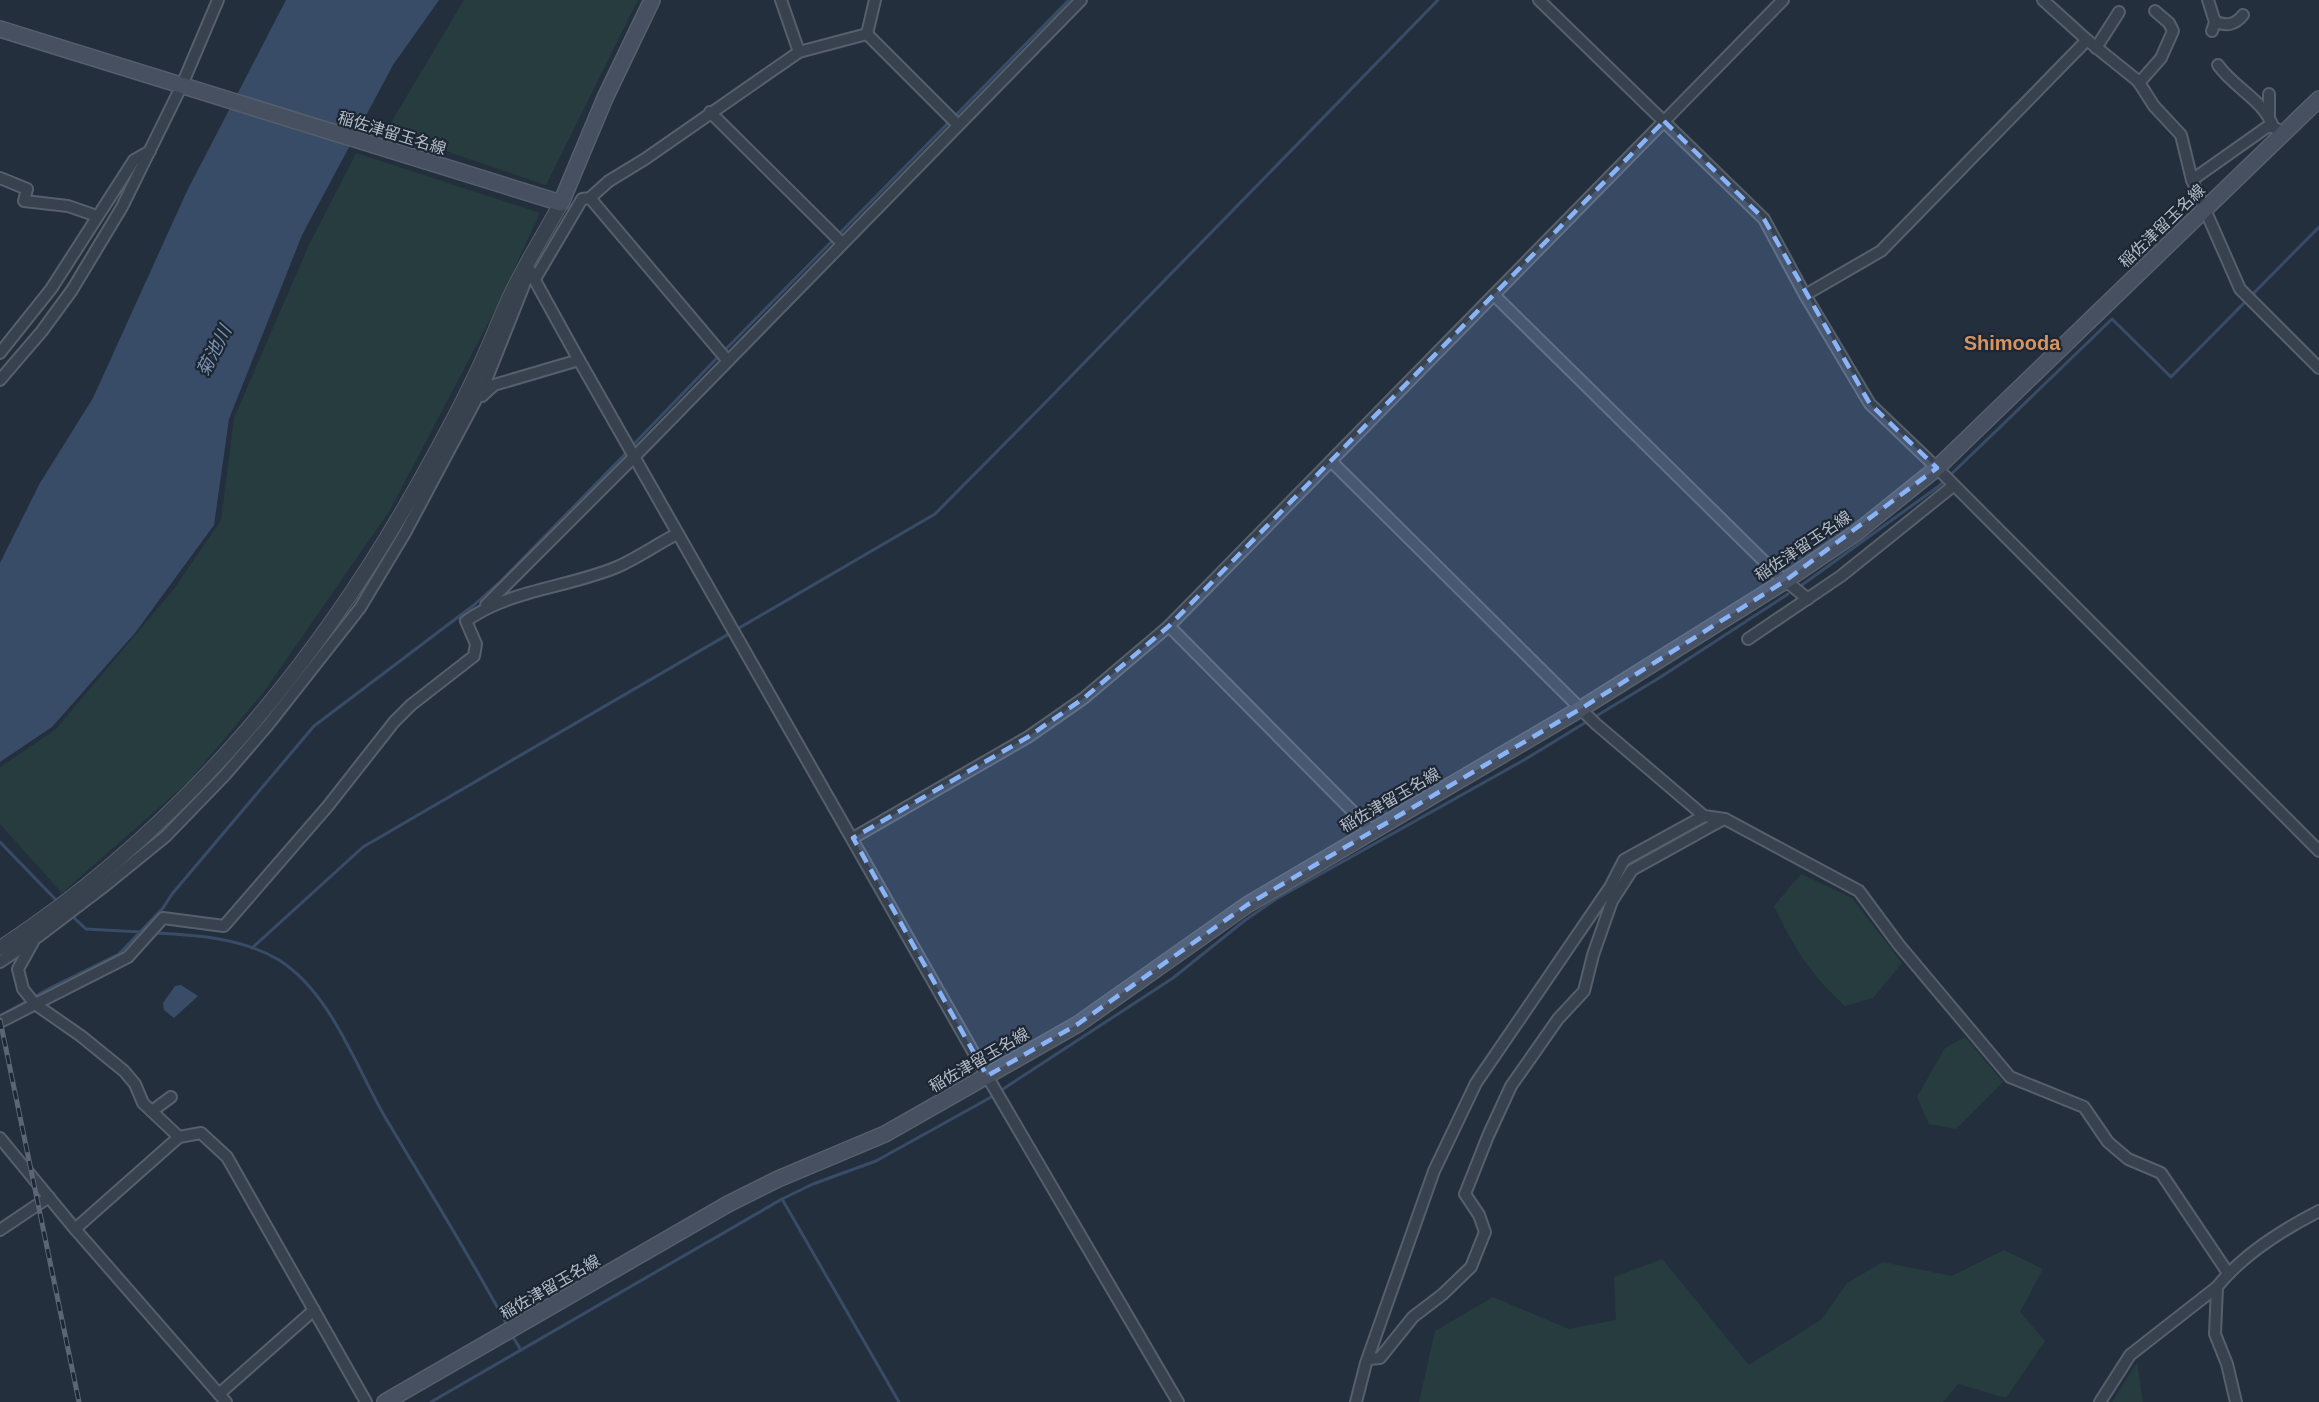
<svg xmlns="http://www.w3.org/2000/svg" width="2319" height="1402" font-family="Helvetica,'Noto Sans JP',sans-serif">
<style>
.green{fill:#263c3f}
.water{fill:#394c67}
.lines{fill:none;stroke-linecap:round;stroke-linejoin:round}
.stream{stroke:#394c67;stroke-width:3}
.minor-casing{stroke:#565f6c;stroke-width:14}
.tertiary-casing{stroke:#565f6c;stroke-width:16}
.secondary-casing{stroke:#565f6c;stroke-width:18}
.minor{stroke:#38414e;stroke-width:10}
.tertiary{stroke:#38414e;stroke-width:14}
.secondary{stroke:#465061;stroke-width:15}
.rail-casing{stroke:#5a6575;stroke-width:5}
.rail{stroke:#1d2633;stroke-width:3;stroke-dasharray:9;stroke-linecap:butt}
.marked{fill:#8ab4f8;fill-opacity:0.2;stroke:#8ab4f8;stroke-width:4.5;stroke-dasharray:12 8;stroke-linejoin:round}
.labels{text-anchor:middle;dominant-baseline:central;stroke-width:4.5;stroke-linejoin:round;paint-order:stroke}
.street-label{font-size:16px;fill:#b4bcc9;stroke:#1d2633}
.water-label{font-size:18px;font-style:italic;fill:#7c92b1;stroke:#1d2633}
.quarter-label{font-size:20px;font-weight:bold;fill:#d59563;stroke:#1d2633}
</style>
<rect width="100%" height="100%" fill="#242f3e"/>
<!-- green -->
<g class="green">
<path d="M464,0H638L546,185L386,131Z"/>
<path d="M356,153L540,213L495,310L390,510L263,693L188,782L62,893L0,824V767L55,730L174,589L221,520L234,418L308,247Z"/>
<path d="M1801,874L1852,898L1902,963L1873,998L1845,1006C1810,974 1794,948 1774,906Z"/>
<path d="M1965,1037L2003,1082L1956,1129L1929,1124L1917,1097L1945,1048Z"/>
<path d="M2004,1250L2043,1269L2020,1312L2045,1341L2006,1398L1958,1384L1943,1402H1419L1435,1331L1493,1297L1569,1329L1616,1320L1614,1277L1662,1259L1749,1365L1822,1319L1847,1283L1883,1262L1952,1276Z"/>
<path d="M2137,1362L2143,1402H2112Z"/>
</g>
<!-- water -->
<g class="water">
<path d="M286,0H439L393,65L302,235L229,419L214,525L135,633L52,727L0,762V563L40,483L93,398L187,191Z"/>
<path d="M181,985L198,996L174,1018L164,1010L163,1003L175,986Z"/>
</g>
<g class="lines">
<!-- stream -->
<g class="stream">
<path d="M724,351L1069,0"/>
<path d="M632,446L719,356"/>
<path d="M1802,585L1939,486L2112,319L2171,377L2319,227"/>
<path d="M1593,718L1659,678L1788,594"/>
<path d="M0,842L58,902"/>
<path d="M71,915L86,929L140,932"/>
<path d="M155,933C197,935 242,938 279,960C331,993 355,1065 385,1117C426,1186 469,1254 507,1325"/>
<path d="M252,948L363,847L935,514L1041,407L1438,0"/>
<path d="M0,1016L52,987L119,954L163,908L172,894L314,726L474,605L501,581L628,451"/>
<path d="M1000,1091L1173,978L1244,921L1276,899L1524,760L1588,721"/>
<path d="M782,1199L899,1402"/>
<path d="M511,1334L521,1350"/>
<path d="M431,1402L782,1199L813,1184L876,1161L995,1095"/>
</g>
<!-- minor casing -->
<g class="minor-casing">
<g id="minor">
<path d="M781,0L799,52"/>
<path d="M1539,0L1764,219L1805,295L1870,404L1937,468L2319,851"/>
<path d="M2043,0L2087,40L2138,81L2154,106L2181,135L2192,180L2240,289L2319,368"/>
<path d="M2208,0L2215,22L2212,31"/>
<path d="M2215,22C2227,26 2235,25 2243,15"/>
<path d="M867,34L958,125"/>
<path d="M867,34L875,0"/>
<path d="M2096,48L2119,12"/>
<path d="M2218,65C2234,88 2264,100 2273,127"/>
<path d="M2139,83L2161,58L2173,31L2169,23L2155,11"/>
<path d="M2269,94V117"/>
<path d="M710,112L842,243"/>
<path d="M0,178L27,189L24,201L68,206L97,216"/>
<path d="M2192,180L2267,127H2273L2284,133"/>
<path d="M590,198L728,361"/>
<path d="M527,266L575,353L987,1076L1178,1402"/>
<path d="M535,279L582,199L590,198L609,181L645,159L799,52L867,34"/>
<path d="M1805,295L1881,251L2087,40"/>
<path d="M1495,296L1777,574L1808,599"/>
<path d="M0,353L51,289L134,160L150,151"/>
<path d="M0,380L42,331L72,290L122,207L182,85L218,0"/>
<path d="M482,396L494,385L579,360"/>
<path d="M1332,462L1596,724L1704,816L1725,819L1859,891L1899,945L2010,1077L2084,1107L2108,1142L2128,1159L2161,1173L2228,1273"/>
<path d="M486,605L639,452L1081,0"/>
<path d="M1169,626L1372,831"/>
<path d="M1748,639L1841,576L1953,486"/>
<path d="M853,838L1028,737L1084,698L1169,626L1783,0"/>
<path d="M33,942L18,969L23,989L35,1004L81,1036L124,1071L135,1084L143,1103L179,1137"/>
<path d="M0,962L39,936L102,888L166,836L225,775L268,725L360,608L405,533L485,383L530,270"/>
<path d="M0,1022L128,957L163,918L224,926L328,806L394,722L411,705L474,656L476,644L466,621C511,589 567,588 617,567C638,558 657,544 677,534"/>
<path d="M152,1111L171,1097"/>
<path d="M0,1138L75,1229L226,1402"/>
<path d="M75,1229L179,1137L201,1133L227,1157L366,1402"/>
<path d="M0,1230L49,1197"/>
<path d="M2217,1287L2215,1334L2227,1364L2236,1402"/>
<path d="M1368,1359L1380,1358L1413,1317L1443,1294L1471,1267L1485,1232L1479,1215L1465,1194L1488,1136L1511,1086L1558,1019L1584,991L1593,955L1612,901L1632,870L1724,819"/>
<path d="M219,1394L314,1310"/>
<path d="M1356,1402L1366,1363L1434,1171L1476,1083L1610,887L1624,860L1704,816"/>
<path d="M2100,1402L2130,1355L2217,1287C2243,1254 2282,1230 2319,1211"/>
</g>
</g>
<!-- tertiary casing -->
<g class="tertiary-casing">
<path id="tertiary" d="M0,948C178,832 318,664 421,479C440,445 458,412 474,378C489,348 500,316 515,286C529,258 546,231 561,203"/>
</g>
<!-- secondary casing -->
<g class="secondary-casing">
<g id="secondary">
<path d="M0,29L561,203L605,98L652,0"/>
<path d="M385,1402L728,1204L778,1179L885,1134L1078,1024L1247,905L1582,708L1785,581L1856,533L1937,468L2319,99"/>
</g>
</g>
<!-- minor -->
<use href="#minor" class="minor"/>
<!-- tertiary -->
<use href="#tertiary" class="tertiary"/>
<!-- secondary -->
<use href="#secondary" class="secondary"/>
<!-- rail casing -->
<g class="rail-casing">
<path id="rail" d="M0,1020L79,1402"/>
</g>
<!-- rail -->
<use href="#rail" class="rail"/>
</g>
<!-- marked area -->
<path class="marked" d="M1664,121L1764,219L1870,404L1937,468L1785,581L1582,708L1247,905L1078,1024L987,1076L853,838L1028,737L1084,698L1169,626Z"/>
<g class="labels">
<!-- street labels -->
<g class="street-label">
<text transform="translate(392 133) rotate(17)">稲佐津留玉名線</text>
<text transform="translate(2162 226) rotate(-44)">稲佐津留玉名線</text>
<text transform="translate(1803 546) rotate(-34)">稲佐津留玉名線</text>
<text transform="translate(1390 800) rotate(-30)">稲佐津留玉名線</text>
<text transform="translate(979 1060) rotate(-30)">稲佐津留玉名線</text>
<text transform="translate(550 1287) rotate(-30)">稲佐津留玉名線</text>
</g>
<!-- water labels -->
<g class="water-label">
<text transform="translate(214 351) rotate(-63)">菊池川</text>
</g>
<!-- quarter labels -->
<g class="quarter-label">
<text x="2012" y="343">Shimooda</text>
</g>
</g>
</svg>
